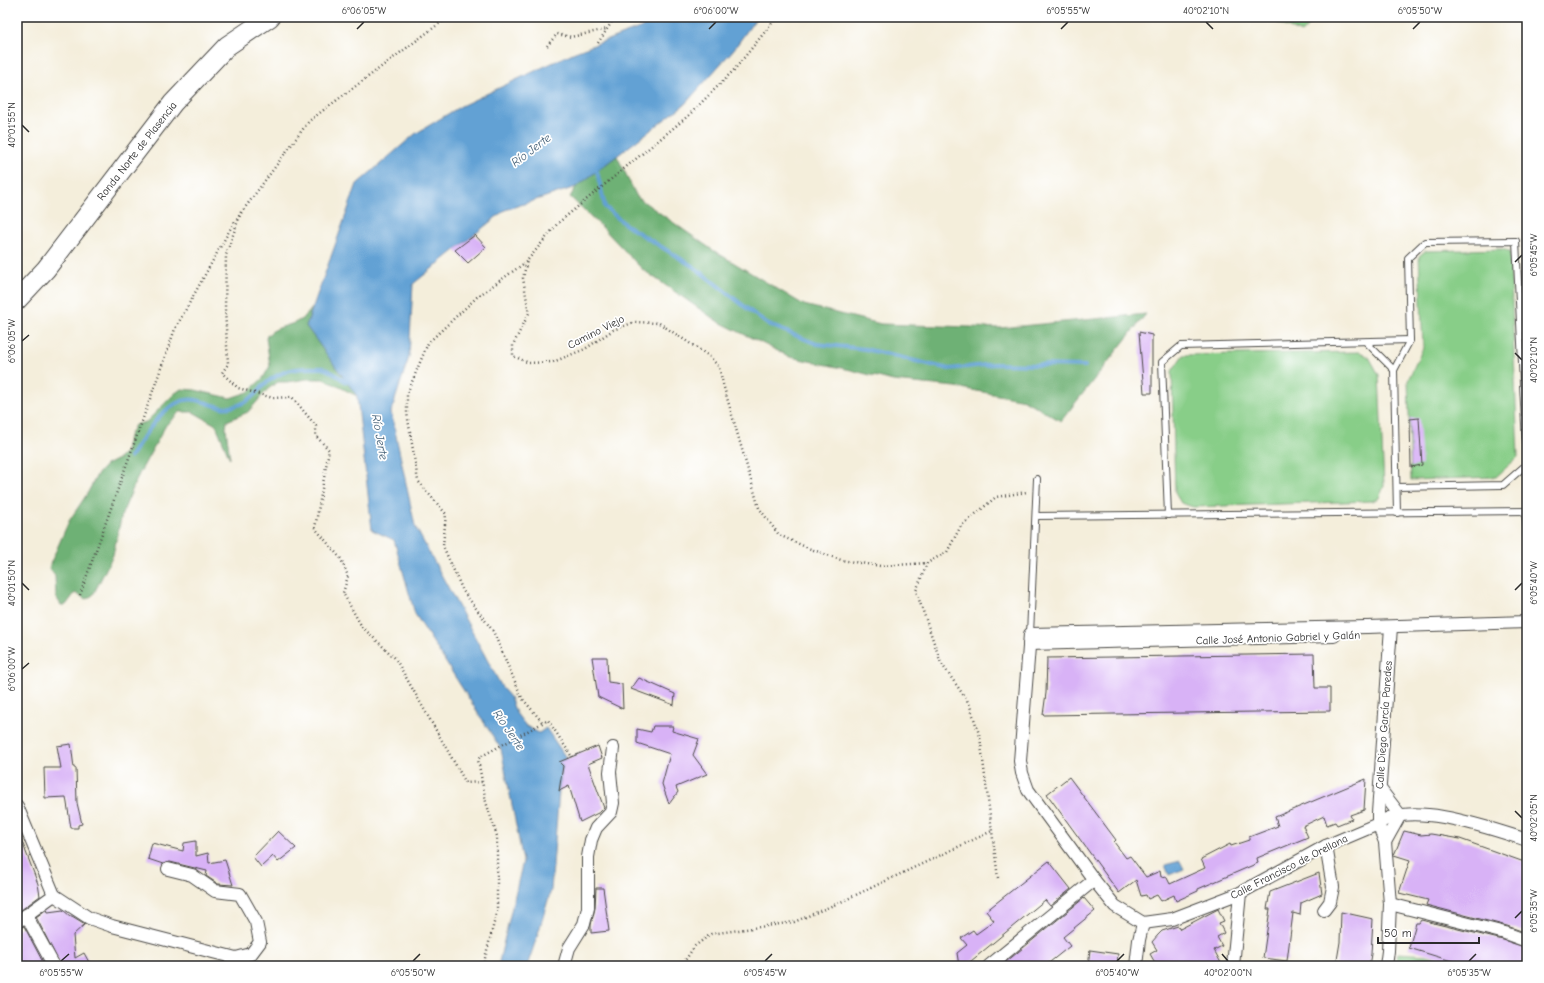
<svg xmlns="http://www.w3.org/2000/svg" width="1544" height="983" font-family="'Comic Neue',sans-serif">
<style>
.green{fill:#88ce88;stroke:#5a7c5a}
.forest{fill:#6eb174;stroke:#4c6e50}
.water{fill:#62a1d4;stroke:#466680}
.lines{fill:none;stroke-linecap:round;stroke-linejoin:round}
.stream{stroke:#62a1d4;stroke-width:4}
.building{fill:#d8b2f6}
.service-casing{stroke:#494845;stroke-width:8}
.minor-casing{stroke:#494845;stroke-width:14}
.trunk-casing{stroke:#494845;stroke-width:21}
.path{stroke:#494845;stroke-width:2.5;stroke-dasharray:1 3;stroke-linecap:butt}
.service{stroke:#fff;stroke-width:6}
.minor{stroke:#fff;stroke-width:12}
.trunk{stroke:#fff;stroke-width:19}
.ticks{fill:none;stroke:#2b2b2b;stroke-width:1.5}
.labels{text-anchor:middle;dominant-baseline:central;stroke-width:3.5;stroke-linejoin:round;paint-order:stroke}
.street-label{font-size:11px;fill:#2b2b2b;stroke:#fff}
.water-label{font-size:12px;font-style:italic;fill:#446077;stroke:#fff}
.neatline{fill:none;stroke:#2b2b2b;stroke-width:1.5}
.ticks-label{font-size:10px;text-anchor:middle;fill:#2b2b2b}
</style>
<rect width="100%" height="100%" fill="#fff"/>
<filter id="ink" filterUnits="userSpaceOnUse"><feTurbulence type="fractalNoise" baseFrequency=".025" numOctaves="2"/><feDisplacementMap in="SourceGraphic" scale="8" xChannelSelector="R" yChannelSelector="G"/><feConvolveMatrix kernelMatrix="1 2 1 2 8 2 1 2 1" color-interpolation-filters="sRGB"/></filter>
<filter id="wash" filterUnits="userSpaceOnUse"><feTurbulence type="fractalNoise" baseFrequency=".012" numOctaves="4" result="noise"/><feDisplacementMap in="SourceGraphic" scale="16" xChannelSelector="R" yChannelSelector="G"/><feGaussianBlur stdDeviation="0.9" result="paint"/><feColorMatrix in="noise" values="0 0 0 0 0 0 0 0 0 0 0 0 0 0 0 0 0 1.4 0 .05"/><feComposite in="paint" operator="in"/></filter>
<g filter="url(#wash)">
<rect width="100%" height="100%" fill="#f4eedb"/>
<!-- green -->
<g class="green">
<path d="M1265,17H1319L1301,33Z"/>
<path d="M1503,249L1510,252L1518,457L1496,477L1411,480L1408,380L1423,348L1419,256L1425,251Z"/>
<path d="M1360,352L1369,357L1379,375L1384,486L1379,498L1372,501L1193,507L1181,503L1175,493L1172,371L1183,355Z"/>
<path d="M1398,953L1426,955L1461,966H1395Z"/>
</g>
<!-- forest -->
<g class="forest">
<path d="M617,156L637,197L711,249L804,305L881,324L1000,328L1146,314L1061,421L1024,400L956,387L893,381L851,370L790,357L717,321L642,269L603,228L570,197L576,187Z"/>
<path d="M312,308L306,326L357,396L324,379H307L287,382H278L268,389L248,412L227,421L226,428L230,459L216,425L193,412H180L166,425L139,474L122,514L113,555L93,595L86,599L75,593L66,605H61L56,597L55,576L49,568L51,562L69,521L87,494L97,475L106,465L118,459L126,451L129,436L135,425L146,422L174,394L181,389L195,390L230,398L248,392L263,378L270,366L266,337C274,326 289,327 300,320C305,317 309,312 312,308Z"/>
</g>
<!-- water -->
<g class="water">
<path d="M669,17H757L734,49L685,104L576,187L505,210L413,284L409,357L391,412L415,526L503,689L510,697L516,713L526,726L539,733L546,728L567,759L560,762L563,766L559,791L551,890L538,934L527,966H498L523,861L501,749L415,614L394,540L372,530L357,396L306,326L357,184L415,134L461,106L575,52Z"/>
<path d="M1180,861L1184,869L1169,875L1165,865Z"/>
</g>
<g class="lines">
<!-- stream -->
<g class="stream">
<path d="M597,171L605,207L626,225L694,267L767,324L817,344L865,349L949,369L994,364L1085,366"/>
<path d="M130,457C144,437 167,394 196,400C216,404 221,413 243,403C252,400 259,389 266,383C282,371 292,368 311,368C315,368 320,368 323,368C330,370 341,379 347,382"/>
</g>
</g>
<g id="blocks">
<!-- building -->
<g class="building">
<path d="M475,235L486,247L468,263L455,250Z"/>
<path d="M1139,332L1152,335V393H1144Z"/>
<path d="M1419,418L1422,465L1411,467L1410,419Z"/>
<path d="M1314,654L1315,688H1330V711L1043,715L1046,693L1047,658Z"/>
<path d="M592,657H607L608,682L622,684L623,709L598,697Z"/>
<path d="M639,678L675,694L674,705L631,689Z"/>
<path d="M653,726H673L672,731L699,739L693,755L707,774L676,787L678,792L669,804L662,784L670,754L637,743V729L651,732Z"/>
<path d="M71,744L74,768H76L77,803L82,824L78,825V828H71L66,797L45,798L44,768H61L57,746Z"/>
<path d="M598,746L602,758L588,764L604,808L600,812L580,822L569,786L559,791L563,766L559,762Z"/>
<path d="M1069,777L1116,840L1114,842L1126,858L1130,856L1146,877L1160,871L1161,877L1166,876L1170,884L1205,868L1201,859L1230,844L1231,846L1249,840V837L1278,826L1275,817L1366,779L1364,810L1350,815L1352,819L1337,825L1335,822L1327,825L1324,816L1303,826L1308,837L1257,858L1258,863L1198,889V891L1176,901L1174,895L1161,901L1157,895L1148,899L1146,895L1141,896L1136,880L1119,893L1047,794Z"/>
<path d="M17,831H18L38,884L40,896L17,913Z"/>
<path d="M278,831L296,848L278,862L273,856L261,867L253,857Z"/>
<path d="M1404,831L1421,835L1431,834L1460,839L1527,863V933L1507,926L1426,905L1428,900L1399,893L1410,860L1394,855Z"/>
<path d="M196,841V856L208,853L209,863L225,860L233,885L218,884L206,876L207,871L170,862L163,864L148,859L152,843L183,851L184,843Z"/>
<path d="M1049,861L1071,889L1050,906L1045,900L965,966H959L957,953L967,945L961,938L973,930L976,934L994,921L986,911Z"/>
<path d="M1319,873L1322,894L1301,903L1300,915L1293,913L1287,961L1263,958L1270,909H1267L1270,892Z"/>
<path d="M596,888H603L609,931L591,933V925L595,908Z"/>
<path d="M1084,898L1095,911L1063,937L1070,946L1045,966H1001Z"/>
<path d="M47,909L48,912L63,910L70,916H72L85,924L73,935L75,958L84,953L91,966H61L36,917Z"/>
<path d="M1218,909L1224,921L1219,923L1224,933L1217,937L1222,946L1214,950L1221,963L1215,966H1157L1150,954L1157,950L1152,942L1158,935L1162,931L1178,926L1180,929Z"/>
<path d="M1341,912L1373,919L1371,954L1369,966H1336L1340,942Z"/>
<path d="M1421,920L1503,940L1527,948V966H1468L1409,948L1416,923H1419Z"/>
<path d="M24,926L45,966H17V929Z"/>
<path d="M1090,950L1118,954L1117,966H1088Z"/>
</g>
</g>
</g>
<g filter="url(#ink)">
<use href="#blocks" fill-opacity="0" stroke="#494845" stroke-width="1"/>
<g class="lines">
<!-- service casing -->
<g class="service-casing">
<g id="service">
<path d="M1366,342L1394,370"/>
<path d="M1397,487L1503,485L1527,464L1516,241L1425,242L1408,258L1410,340L1394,370L1397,513"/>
<path d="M1525,511L1527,529"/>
<path d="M1168,515L1162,362L1181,346L1410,340"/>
<path d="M1036,516L1527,511"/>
<path d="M1030,634L1037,479"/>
</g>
</g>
<!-- minor casing -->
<g class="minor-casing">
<g id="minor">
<path d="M1527,622L1367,627L1030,634L1020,761L1022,773L1028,790L1094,880L1115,906L1143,923L1172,919L1240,893L1326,846L1378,824C1410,799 1492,829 1527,840"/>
<path d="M1029,644L1334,636"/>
<path d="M1380,789L1400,815L1385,842"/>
<path d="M17,806L54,895L17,922"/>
<path d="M54,895L89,918L112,926L236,958L251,954L260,942L256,922L240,894L215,891L192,875L168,869"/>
<path d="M1390,904L1505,933L1527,941"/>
<path d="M1324,910L1330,902L1333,887L1326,846"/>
<path d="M26,915L54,966"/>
<path d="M564,966L569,948L584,924L588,908V857L591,840L596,828L611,812L613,803L610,772L613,748"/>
<path d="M989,966L1094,880"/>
<path d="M1136,966L1139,940L1143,923"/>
<path d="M1233,966L1240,893"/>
<path d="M1386,966L1388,951L1390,904L1385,842L1378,824V813L1391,627"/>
</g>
</g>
<!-- trunk casing -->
<g class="trunk-casing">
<path id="trunk" d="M17,300L46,269L173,103L227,46L270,17"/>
</g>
<!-- path -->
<g class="path">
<path d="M777,17L734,70L688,116L558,223L527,261L523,278L529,313L513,345V356L529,363L553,362L585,349L613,330L635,322L659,323L709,356L719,367L723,384L759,508L779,535L808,548L841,560L880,566L927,563"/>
<path d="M598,43L615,17"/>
<path d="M547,46L557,34L571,37L607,29"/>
<path d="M241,212L226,255L225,309L228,364L222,373L238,388L273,398L292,397L316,426V436L329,450L315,528L341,559L348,576L343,593L362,627L395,658L466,783L482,782"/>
<path d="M526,262L477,297L428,343L407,394V413L418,481L446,514L443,546L463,591L493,631L522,698L543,723"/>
<path d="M80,595L175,329L233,224L309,121L448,17"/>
<path d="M998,878L980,737L969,703L941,663L916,591L927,563L947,552L961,526L996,497L1027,492"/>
<path d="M483,966L497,911V836L486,802L478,760L480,757L548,720L572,757"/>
<path d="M681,966L695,946L711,934L794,922L843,901L992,831"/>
</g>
<!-- service -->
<use href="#service" class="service"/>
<!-- minor -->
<use href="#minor" class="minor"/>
<!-- trunk -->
<use href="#trunk" class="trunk"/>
</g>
</g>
<!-- ticks -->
<path class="ticks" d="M1206,22L1213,29M357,29L364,22M709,29L716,22M1061,29L1068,22M1413,29L1420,22M22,125L29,132M1515,262L1522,255M22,341L29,335M1515,353L1522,360M22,583L29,590M1515,590L1522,583M22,669L29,663M1515,811L1522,818M1515,918L1522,911M1222,954L1228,961M61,961L69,954M413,961L420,954M765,961L772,954M1117,961L1124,954M1469,961L1476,954"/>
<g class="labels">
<!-- street labels -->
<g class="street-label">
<text transform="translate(137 151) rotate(-52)">Ronda Norte de Plasencia</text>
<text transform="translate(596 332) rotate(-27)">Camino Viejo</text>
<text transform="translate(1278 638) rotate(-2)">Calle José Antonio Gabriel y Galán</text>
<text transform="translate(1384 725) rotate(-86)">Calle Diego García Paredes</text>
<text transform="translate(1289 867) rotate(-27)">Calle Francisco de Orellana</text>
</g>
<!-- water labels -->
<g class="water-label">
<text transform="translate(531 150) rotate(-37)">Río Jerte</text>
<text transform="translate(380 437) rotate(80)">Río Jerte</text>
<text transform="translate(509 730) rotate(56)">Río Jerte</text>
</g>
</g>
<!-- margin -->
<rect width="1544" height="983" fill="none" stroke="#fff" stroke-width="44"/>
<!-- scale -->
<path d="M1378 937v6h101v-6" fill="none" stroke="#2b2b2b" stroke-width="2"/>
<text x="1384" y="937" font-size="12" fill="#2b2b2b" stroke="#ffffff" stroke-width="3" paint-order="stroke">50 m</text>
<rect x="22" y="22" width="1500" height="939" class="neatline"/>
<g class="ticks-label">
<text x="364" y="14">6°06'05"W</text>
<text x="716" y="14">6°06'00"W</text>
<text x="1068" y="14">6°05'55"W</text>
<text x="1206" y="14">40°02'10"N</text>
<text x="1420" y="14">6°05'50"W</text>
<text transform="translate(11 125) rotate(-90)" y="4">40°01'55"N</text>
<text transform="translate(1533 255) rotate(-90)" y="4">6°05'45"W</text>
<text transform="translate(11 341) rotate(-90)" y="4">6°06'05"W</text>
<text transform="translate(1533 360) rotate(-90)" y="4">40°02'10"N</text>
<text transform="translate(11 583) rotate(-90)" y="4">40°01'50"N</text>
<text transform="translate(1533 583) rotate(-90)" y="4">6°05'40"W</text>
<text transform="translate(11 669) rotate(-90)" y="4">6°06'00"W</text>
<text transform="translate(1533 818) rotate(-90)" y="4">40°02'05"N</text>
<text transform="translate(1533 911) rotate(-90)" y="4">6°05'35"W</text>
<text x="61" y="976">6°05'55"W</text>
<text x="413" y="976">6°05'50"W</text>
<text x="765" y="976">6°05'45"W</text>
<text x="1117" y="976">6°05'40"W</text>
<text x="1228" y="976">40°02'00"N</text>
<text x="1469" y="976">6°05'35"W</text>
</g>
</svg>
